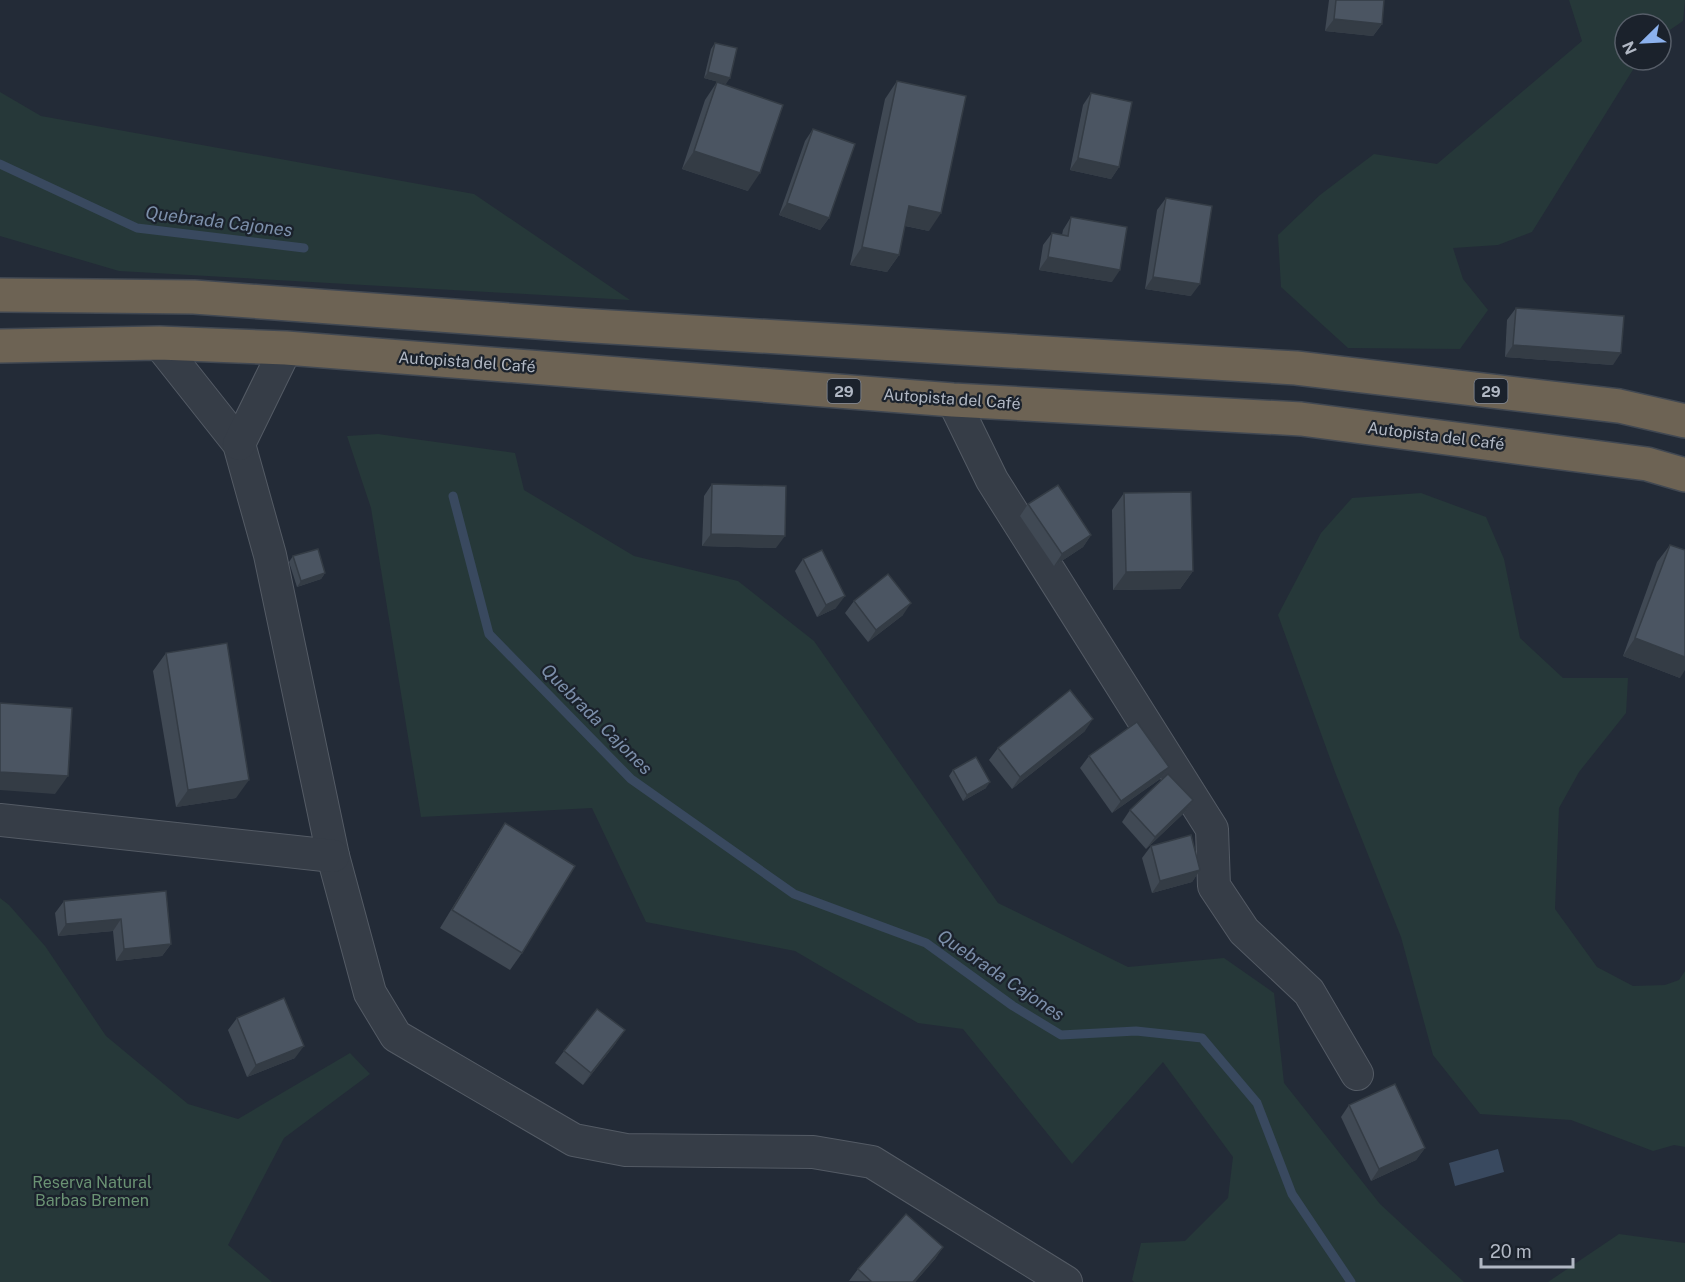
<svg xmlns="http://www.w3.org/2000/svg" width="1685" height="1282" font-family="'Public Sans',sans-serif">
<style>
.green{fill:#263839}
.water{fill:#39495f}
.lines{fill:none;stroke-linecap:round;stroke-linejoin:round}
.stream{stroke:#39495f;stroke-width:9}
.street-casing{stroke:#545b65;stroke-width:34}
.highway-casing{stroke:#414852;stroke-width:36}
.street{stroke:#363d47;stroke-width:32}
.highway{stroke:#6d6354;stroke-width:33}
.wall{fill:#404954}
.shaded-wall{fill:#343c45}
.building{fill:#4b5562;stroke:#343c45;stroke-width:1.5}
.labels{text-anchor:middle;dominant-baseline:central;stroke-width:4.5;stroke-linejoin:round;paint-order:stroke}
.shield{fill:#1b222c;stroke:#848b96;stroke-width:1.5}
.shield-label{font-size:15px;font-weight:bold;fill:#b1b8c4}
.street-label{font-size:16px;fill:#b1b8c4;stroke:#1b222c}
.park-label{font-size:16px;fill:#6a9273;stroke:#1b222c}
.water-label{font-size:18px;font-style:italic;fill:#7c8faa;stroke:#1b222c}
</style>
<rect width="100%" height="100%" fill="#232b37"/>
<!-- green -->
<g class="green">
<path d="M1569,0H1685L1683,21L1661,36V24H1625V60H1639L1532,232L1498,245L1453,248L1463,279L1488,310L1460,349L1348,348L1281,287L1278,235L1320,195L1374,154L1437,164L1582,41Z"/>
<path d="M0,92L41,116L474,194L630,300L119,271L0,236Z"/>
<path d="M378,434L515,453L524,490L634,556L738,581L814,641L998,903L1128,967L1224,958L1274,993L1284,1083L1380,1204L1464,1282H1134L1132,1280L1141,1243L1185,1241L1228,1198L1233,1157L1163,1062L1072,1164L963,1029L918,1023L795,951L646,922L592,808L421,817L371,508L347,436Z"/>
<path d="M1421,493L1486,517L1504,559L1520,638L1563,678H1628L1626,713L1579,772L1559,808L1555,909L1597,967L1633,986L1665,985L1679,980L1685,971V1147L1674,1145L1653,1151L1571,1120L1480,1114L1433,1055L1401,937L1335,772L1278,615L1321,533L1352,498Z"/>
<path d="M0,898L9,905L45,946L106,1036L188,1104L238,1119L350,1053L370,1074L284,1138L228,1245L272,1282H0Z"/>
<path d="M1619,1234L1685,1243V1282H1548Z"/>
</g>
<!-- water -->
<path class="water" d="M1498,1149L1504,1172L1455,1186L1449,1163Z"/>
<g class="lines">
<!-- stream -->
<g class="stream">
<path d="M0,164L137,228L304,248"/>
<path d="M453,496L489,634L631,779L794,894L926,943L1013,1006L1061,1035L1136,1031L1202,1038L1257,1103L1292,1194L1351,1282"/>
</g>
<!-- street casing -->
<g class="street-casing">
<g id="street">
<path d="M159,343L239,444L270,555L333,856L370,993L396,1036L574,1140L626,1150L813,1152L872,1162L1066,1282"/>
<path d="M953,400L992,480L1212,829L1214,886L1244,931L1309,992L1357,1074"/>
<path d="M239,444L286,348"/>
<path d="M0,820L333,856"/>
</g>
</g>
<!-- highway casing -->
<g class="highway-casing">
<g id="highway">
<path d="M0,295L194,297L577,325L1296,368L1619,406L1685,421"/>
<path d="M0,346L159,343L286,348L953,400L1301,419L1647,464L1685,475"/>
</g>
</g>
<!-- street -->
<use href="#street" class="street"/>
<!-- highway -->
<use href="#highway" class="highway"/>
</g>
<!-- wall -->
<g class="wall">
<path d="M1329,0H1384L1382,24L1373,36L1325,31Z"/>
<path d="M715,43L726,84L704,78L711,49Z"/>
<path d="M897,81L929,231L905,226L899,255L887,272L850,265L885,99Z"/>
<path d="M717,82L748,191L682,169L705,100Z"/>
<path d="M1091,93L1119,167L1111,179L1070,170L1083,105Z"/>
<path d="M813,129L829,218L820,230L779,215L805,141Z"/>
<path d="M1166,198L1191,296L1145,289L1157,210Z"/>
<path d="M1071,217L1112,282L1039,270L1043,245L1052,233L1062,235L1063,230Z"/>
<path d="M1516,308L1613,365L1505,357L1507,320Z"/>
<path d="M712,484L776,548L702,546L704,496Z"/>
<path d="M1124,493L1193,571L1180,589L1113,590L1112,510Z"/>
<path d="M1028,504L1091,535L1083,547L1054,566L1020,516Z"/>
<path d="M1670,545L1680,678L1623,656L1657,562Z"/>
<path d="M293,556L325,573L321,579L297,587L289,562Z"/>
<path d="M803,559L836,608L817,617L795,571Z"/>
<path d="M854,601L903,615L868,642L845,613Z"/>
<path d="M166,653L236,798L176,807L153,671Z"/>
<path d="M1085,731L1012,789L989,760L998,748Z"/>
<path d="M1089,756L1169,767L1160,779L1112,813L1080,768Z"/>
<path d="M953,770L986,788L963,801L949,776Z"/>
<path d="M1193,800L1185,812L1146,849L1122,822L1130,810Z"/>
<path d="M505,823L522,953L510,970L440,928L493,841Z"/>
<path d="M1151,846L1200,870L1192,882L1152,893L1142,858Z"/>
<path d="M166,891L171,944L162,956L116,961L113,931L58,936L55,913L64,901Z"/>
<path d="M237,1018L295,1058L247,1077L228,1030Z"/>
<path d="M616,1043L583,1085L555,1063L564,1051Z"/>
<path d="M1349,1105L1425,1148L1416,1160L1371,1181L1341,1117Z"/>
<path d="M943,1247L935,1259L915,1282L849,1281L858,1269Z"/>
</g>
<!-- shaded-wall -->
<g class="shaded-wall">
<path d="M1334,19L1382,24L1373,36L1325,31Z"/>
<path d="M708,72L730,78L726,84L704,78Z"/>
<path d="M694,151L760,173L748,191L682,169Z"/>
<path d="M1078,158L1119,167L1111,179L1070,170Z"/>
<path d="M787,203L829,218L820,230L779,215Z"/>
<path d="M909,206L941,213L929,231L897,224Z"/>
<path d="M862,247L899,255L887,272L850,265Z"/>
<path d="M1048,257L1120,270L1112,282L1039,270Z"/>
<path d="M1153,277L1200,284L1191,296L1145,289Z"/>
<path d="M1513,345L1621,353L1613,365L1505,357Z"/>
<path d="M711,534L785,536L776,548L702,546Z"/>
<path d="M1091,535L1083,547L1054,566L1062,554Z"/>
<path d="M1193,571L1180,589L1113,590L1126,572Z"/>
<path d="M325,573L321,579L297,587L301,581Z"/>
<path d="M845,596L836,608L817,617L826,605Z"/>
<path d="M911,603L903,615L868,642L876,630Z"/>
<path d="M1635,638L1685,657V670L1680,678L1623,656Z"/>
<path d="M1093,719L1085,731L1012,789L1020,777Z"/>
<path d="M1169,767L1160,779L1112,813L1121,801Z"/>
<path d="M0,772L68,776L55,794L0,790Z"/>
<path d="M249,780L236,798L176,807L188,790Z"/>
<path d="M990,782L986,788L963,801L967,795Z"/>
<path d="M1193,800L1185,812L1146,849L1155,837Z"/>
<path d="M1200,870L1192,882L1152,893L1160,881Z"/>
<path d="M121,919L113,931L58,936L66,924Z"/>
<path d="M171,944L162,956L116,961L124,949Z"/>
<path d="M625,1030L616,1043L583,1085L591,1073Z"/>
<path d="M304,1046L295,1058L247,1077L256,1065Z"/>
<path d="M1425,1148L1416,1160L1371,1181L1379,1169Z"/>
<path d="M943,1247L935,1259L915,1282H913Z"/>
</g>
<!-- building -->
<g class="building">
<path d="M1336,0H1384L1382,24L1334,19Z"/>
<path d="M715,43L737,48L730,78L708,72Z"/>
<path d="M897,81L966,96L941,213L909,206L899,255L862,247Z"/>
<path d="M717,82L783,105L760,173L694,151Z"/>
<path d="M1091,93L1132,102L1119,167L1078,158Z"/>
<path d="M813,129L855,144L829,218L787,203Z"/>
<path d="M1166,198L1212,206L1200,284L1153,277Z"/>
<path d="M1071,217L1127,227L1120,270L1048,257L1052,233L1068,236Z"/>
<path d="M1516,308L1624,316L1621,353L1513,345Z"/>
<path d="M712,484L786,486L785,536L711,534Z"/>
<path d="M1058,485L1091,535L1062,554L1028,504Z"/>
<path d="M1191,492L1193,571L1126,572L1124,493Z"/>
<path d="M1670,545L1685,550V657L1635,638Z"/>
<path d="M318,549L325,573L301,581L293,556Z"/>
<path d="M822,550L845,596L826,605L803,559Z"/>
<path d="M888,574L911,603L876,630L854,601Z"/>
<path d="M227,643L249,780L188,790L166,653Z"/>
<path d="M1070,690L1093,719L1020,777L998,748Z"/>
<path d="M0,703L72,708L68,776L0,772Z"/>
<path d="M1137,722L1169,767L1121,801L1089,756Z"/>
<path d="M976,757L990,782L967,795L953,770Z"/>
<path d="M1168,774L1193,800L1155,837L1130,810Z"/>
<path d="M505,823L575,866L522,953L452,910Z"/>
<path d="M1191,835L1200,870L1160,881L1151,846Z"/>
<path d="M166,891L171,944L124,949L121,919L66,924L64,901Z"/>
<path d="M284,998L304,1046L256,1065L237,1018Z"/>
<path d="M597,1009L625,1030L591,1073L564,1051Z"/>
<path d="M1395,1084L1425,1148L1379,1169L1349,1105Z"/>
<path d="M906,1214L943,1247L913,1282H872L858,1269Z"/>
</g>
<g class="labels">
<!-- shield labels -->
<g class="shield">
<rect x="827.5" y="379" width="33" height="24" rx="4.5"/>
<rect x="1474.5" y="379" width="33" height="24" rx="4.5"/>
</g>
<g class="shield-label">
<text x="844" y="391">29</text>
<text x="1491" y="391">29</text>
</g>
<!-- street labels -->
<g class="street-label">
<text transform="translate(467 362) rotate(4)">Autopista del Café</text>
<text transform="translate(952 399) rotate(4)">Autopista del Café</text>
<text transform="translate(1436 436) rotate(7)">Autopista del Café</text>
</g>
<!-- park labels -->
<g class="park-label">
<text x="92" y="1182">Reserva Natural<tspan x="92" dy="18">Barbas Bremen</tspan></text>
</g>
<!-- water labels -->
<g class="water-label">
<text transform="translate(219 221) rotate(7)">Quebrada Cajones</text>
<text transform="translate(597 719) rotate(45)">Quebrada Cajones</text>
<text transform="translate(1001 975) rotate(34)">Quebrada Cajones</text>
</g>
</g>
<!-- north arrow -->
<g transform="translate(1643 42) rotate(246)"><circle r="28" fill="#1b222c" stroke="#575e69" stroke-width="1.5"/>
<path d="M0-4.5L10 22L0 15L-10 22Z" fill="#8cb2ee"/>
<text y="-9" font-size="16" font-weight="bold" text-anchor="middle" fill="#b1b8c4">N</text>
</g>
<!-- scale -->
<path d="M1481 1258v9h92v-9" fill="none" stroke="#b1b8c4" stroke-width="3"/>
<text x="1490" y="1258" font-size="18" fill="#b1b8c4" stroke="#1b222c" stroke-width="4.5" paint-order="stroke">20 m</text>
</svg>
